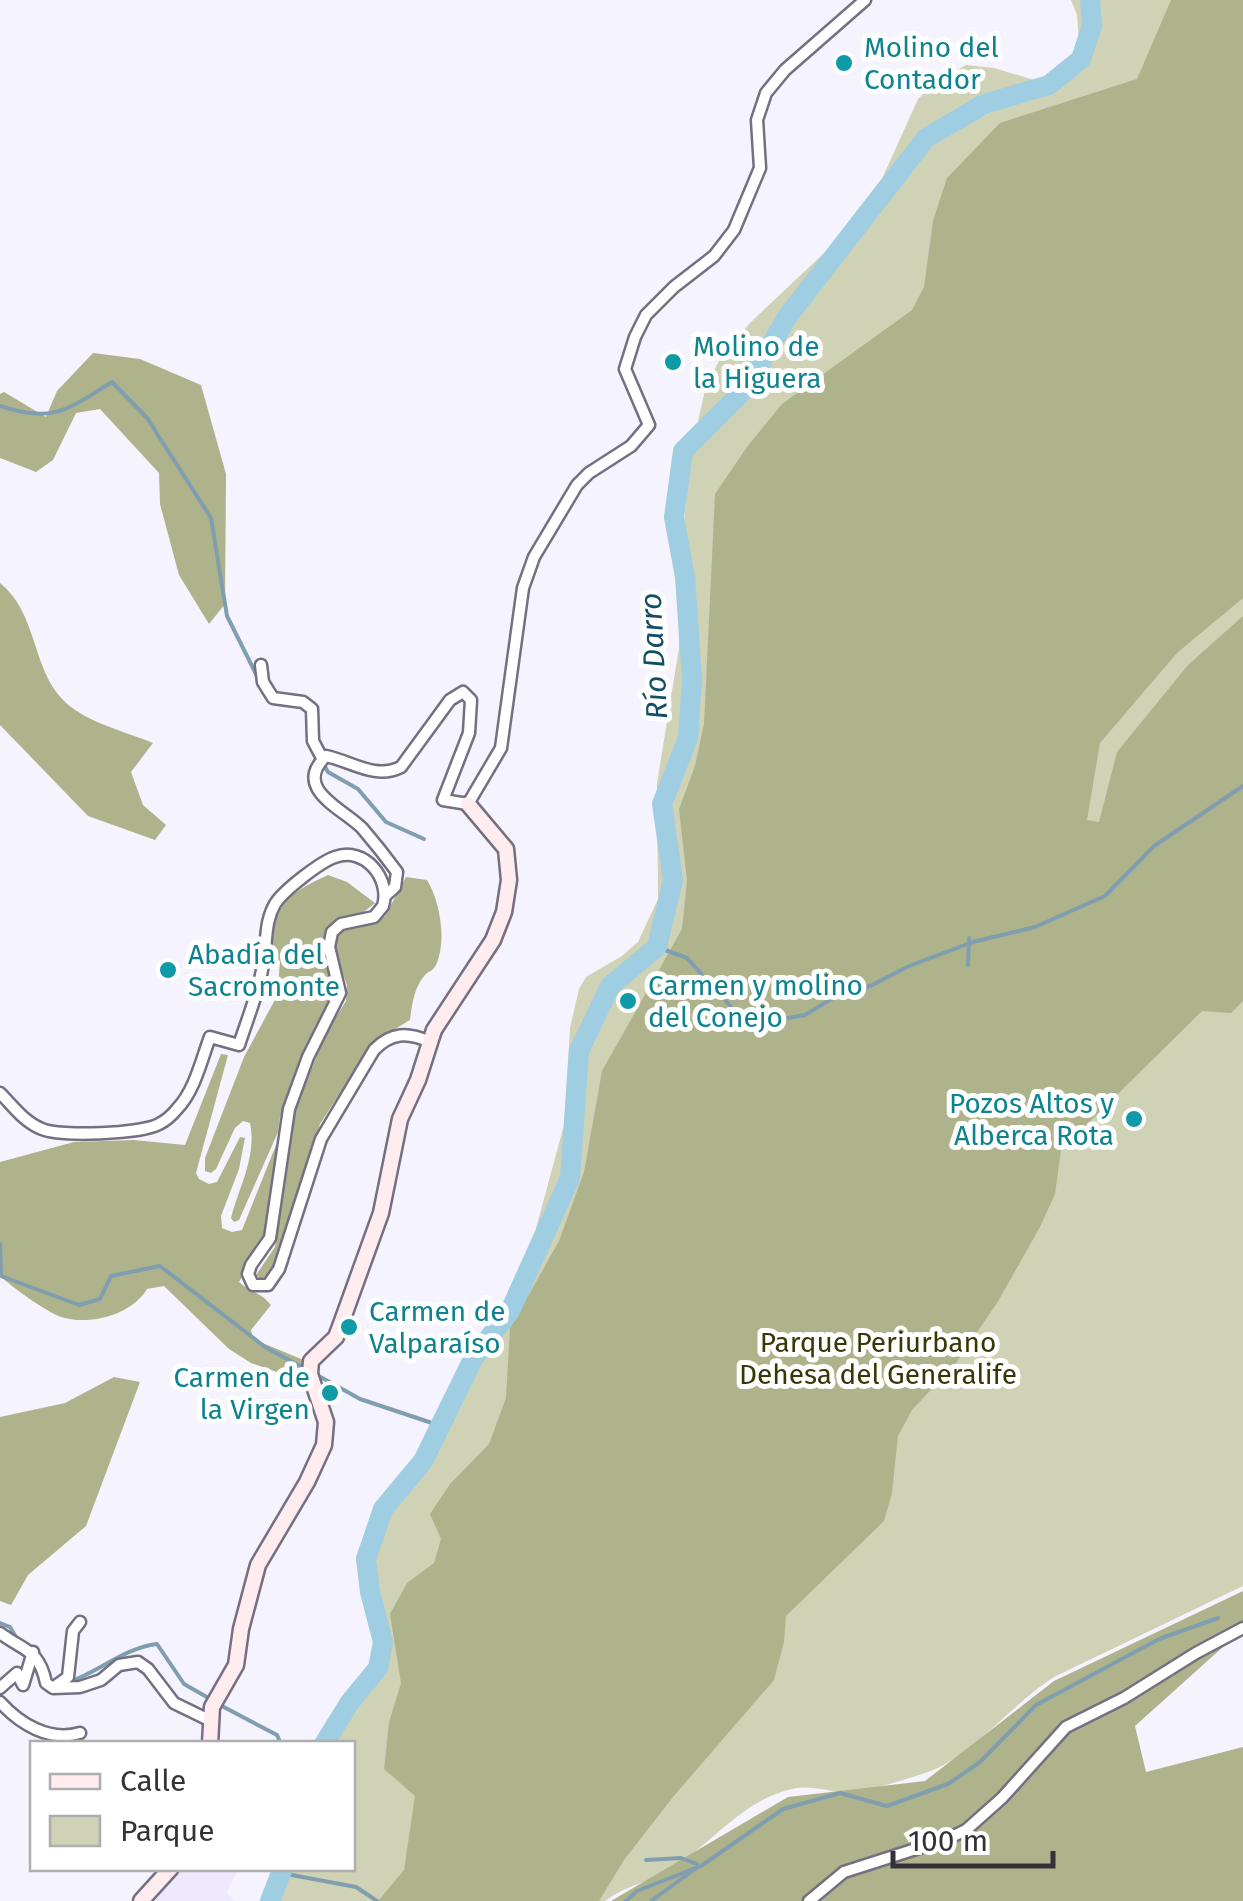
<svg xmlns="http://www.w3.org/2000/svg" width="1243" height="1901" font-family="'Fira Sans',sans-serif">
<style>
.built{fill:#ede8fd}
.green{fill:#cfd2b5}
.forest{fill:#afb38b}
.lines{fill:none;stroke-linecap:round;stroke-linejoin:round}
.stream{stroke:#7f9eaf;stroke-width:4}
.river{stroke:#9fcde1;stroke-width:20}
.street-casing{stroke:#757081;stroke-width:15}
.secondary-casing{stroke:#757081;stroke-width:19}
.street{stroke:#fff;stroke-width:10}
.secondary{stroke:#feecee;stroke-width:14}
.culture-dot{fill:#0f9aa8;stroke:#fff;stroke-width:4}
.labels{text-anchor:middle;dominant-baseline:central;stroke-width:10;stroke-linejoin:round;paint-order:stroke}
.culture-label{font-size:28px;fill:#0d838f;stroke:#fff;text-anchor:start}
.park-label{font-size:28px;fill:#363806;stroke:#fff}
.water-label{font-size:30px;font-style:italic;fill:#124f63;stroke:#fff}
</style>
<rect width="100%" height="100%" fill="#f5f3fe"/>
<!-- built -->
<path class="built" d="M179,1869H238L226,1893L235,1901H148Z"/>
<!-- green -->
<path class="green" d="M1071,0H1243V1586L1054,1677C1014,1702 974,1753 933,1770C918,1776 869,1791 853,1792C833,1794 812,1784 792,1789C741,1800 710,1847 666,1872C646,1883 624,1886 605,1901H266L267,1881L274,1869L352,1868V1744L318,1743L373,1657L379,1635L369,1560L381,1519L410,1475L450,1394L521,1274L535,1232L564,1125L570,1028L579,989L586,977L622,956L638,942L658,899L657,783L679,648V577L690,456L706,386L721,357L751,322L857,222L881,181L918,99L937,81L966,65L994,68L1041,82L1057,81L1072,74L1079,60V42L1077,15Z"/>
<!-- forest -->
<g class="forest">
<path d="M1171,0H1243V598L1177,653L1100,743L1087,820L1099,822L1117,752L1188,665L1243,616V1001L1231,1013L1202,1011L1061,1150L1055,1194L1040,1227L997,1303L956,1363L912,1410L898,1436L892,1493L884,1521L786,1616L784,1642L774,1680L673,1797L624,1860L599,1901H378L404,1870L415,1796L384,1769L389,1722L401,1683L390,1614L407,1583L434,1563L441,1539L430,1514L450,1484L489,1444L506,1398L510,1328L559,1241L584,1172L602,1071L682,929L687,881L679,809L695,766L704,724L715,494L747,447L782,404L912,310L924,287L933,221L947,178L1000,123L1137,79Z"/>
<path d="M93,353L140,359L201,385L226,474L225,604L209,624L179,575L160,504L159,473L100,409L76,413L53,460L36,472L0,458V394L4,392L46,417L57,391Z"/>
<path d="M0,583C35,611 32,660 57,693C78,721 122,730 153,743L131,772L143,805L166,825L155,840L88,816L0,725Z"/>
<path d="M328,875L347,882L375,903L360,915L340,920L329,926L323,939L333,987L328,1012L308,1046L280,1117L278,1132L239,1220L234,1222L231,1218C239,1187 257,1156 250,1123L243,1121L235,1128L216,1169L211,1173L205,1171V1158L244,1057L277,996L280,962L269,958C273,909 283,895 328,875Z"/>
<path d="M406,877L427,880C440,901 447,941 436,965C432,972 430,970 425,975C414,987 412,1005 410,1020L372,1043L320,1124L277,1262L269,1274L261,1279L256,1275L275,1247L294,1112L326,1033L346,1001L347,985L334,950L335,938L345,929L370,925L385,916Z"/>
<path d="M221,1054L228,1055L196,1173L199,1179L209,1184L217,1182L240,1137L245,1138L239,1169L221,1216L222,1228L232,1232L242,1230L276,1145H279L270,1219L263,1242L239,1282C250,1292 261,1292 271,1305L251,1330L253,1339L306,1361L305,1382L251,1363L229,1349L164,1286L147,1289C132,1315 89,1326 61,1317C45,1311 12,1287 0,1276V1162L74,1142L134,1140L185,1145Z"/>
<path d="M114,1377L140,1382L86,1526L28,1575L11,1605L0,1601V1417L65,1403Z"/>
<path d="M1243,1591V1629L1135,1726L1146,1772L1243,1747V1901H611L788,1797L925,1781L1054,1681Z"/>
</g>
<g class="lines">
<!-- stream -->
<g class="stream">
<path d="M0,406C53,424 68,409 112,382L147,418L211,518L227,616L258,678"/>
<path d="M324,765L328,772L358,789L386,822L424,839"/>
<path d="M657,947L687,958L743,1020H777L805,1015L838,995L870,986L909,966L973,942L1035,927L1105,896L1154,846L1243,786"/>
<path d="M968,965L969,938"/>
<path d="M0,1244L1,1276L79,1305L100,1299L111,1276L160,1266L265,1347L304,1368"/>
<path d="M317,1375L360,1399L441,1426"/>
<path d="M0,1623L10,1627L17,1639"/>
<path d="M67,1683C99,1672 124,1648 157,1644L184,1684L212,1700"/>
<path d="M220,1705L277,1735L281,1744"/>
<path d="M646,1860L681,1858L697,1864"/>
<path d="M281,1873L356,1887L377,1901"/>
<path d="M626,1901L637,1891L701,1866L783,1809L840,1793L887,1806L948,1784L980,1762L1036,1705L1159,1639L1218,1618"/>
<path d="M651,1901L695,1869"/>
</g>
<!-- river -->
<g class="river">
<path d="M324,1744L350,1702L378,1668L383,1642L370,1592L366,1559L383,1509L423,1461L474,1357L510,1311L570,1178L579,1051L610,986L657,947L673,880L662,804L688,738L692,680L685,577L674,517L683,451L747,387L787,317L926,138L984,104L1049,85L1081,59L1092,26L1090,0"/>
<path d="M270,1901L283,1868"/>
</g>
<!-- street casing -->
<g class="street-casing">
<g id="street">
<path d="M261,665L263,682L273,698L303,702L312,709L313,741L322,758"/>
<path d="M385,896L395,887L397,872C386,857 374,842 362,828C342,808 292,789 326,756C351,761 375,780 401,767L450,700L463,692L471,700L469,733L443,800L468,804L501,748L523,588L534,557L577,485L589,473L631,446L649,425L625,369L635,337L646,315L674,287L714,256L734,230L760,168L757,120L766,93L785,70L865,0"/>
<path d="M0,1093C13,1106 24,1122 42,1129C60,1137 141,1134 159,1124C165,1121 173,1114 177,1109C195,1090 201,1061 210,1037L239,1045C248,1017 261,986 264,957C267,939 265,921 275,904C283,891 320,862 335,857C365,846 391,879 383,906L374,917L341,924L332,932L329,947L340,993L308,1057L289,1109L270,1238L251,1265L248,1274L253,1285H268L279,1269L321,1139L374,1050C391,1032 408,1032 430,1042"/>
<path d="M0,1633C24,1651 39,1649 46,1683L53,1688L80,1687L101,1680L119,1665L138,1662L148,1669L174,1703L211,1721"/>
<path d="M54,1687L68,1677L73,1631L80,1622"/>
<path d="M0,1688L17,1673L23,1685L33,1652"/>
<path d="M0,1702C20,1724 49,1742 80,1733"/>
<path d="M809,1901L844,1872L947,1839L966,1830L1002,1798L1066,1727L1124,1698L1196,1653L1243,1628"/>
</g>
</g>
<!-- secondary casing -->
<g class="secondary-casing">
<g id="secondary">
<path d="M210,1744L212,1707L236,1665L241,1629L258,1565L307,1482L324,1445L326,1422L310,1374L311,1361L336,1337L342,1321L381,1213L400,1119L418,1080L434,1030L493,940L504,912L509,880L506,849L468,804"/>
<path d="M141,1901L171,1868"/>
</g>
</g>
<!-- street -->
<use href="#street" class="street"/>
<!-- secondary -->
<use href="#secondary" class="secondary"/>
</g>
<!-- markers -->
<g class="culture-dot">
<circle cx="844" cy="63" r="10"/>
<circle cx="673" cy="362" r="10"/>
<circle cx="168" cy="970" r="10"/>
<circle cx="628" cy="1001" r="10"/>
<circle cx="1134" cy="1119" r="10"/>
<circle cx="349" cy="1327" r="10"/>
<circle cx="330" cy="1393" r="10"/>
</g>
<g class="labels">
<!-- culture labels -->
<g class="culture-label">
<text x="864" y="47">Molino del<tspan x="864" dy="32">Contador</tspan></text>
<text x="693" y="346">Molino de<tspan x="693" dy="32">la Higuera</tspan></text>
<text x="188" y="954">Abadía del<tspan x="188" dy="32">Sacromonte</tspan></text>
<text x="648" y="985">Carmen y molino<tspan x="648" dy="32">del Conejo</tspan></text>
<text x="1114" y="1103" text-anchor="end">Pozos Altos y<tspan x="1114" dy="32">Alberca Rota</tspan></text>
<text x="369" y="1311">Carmen de<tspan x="369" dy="32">Valparaíso</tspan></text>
<text x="310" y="1377" text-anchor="end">Carmen de<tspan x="310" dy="32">la Virgen</tspan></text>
</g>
<!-- park labels -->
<g class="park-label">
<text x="878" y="1342">Parque Periurbano<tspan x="878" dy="32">Dehesa del Generalife</tspan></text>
</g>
<!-- water labels -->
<g class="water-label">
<text transform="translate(654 656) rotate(-93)">Río Darro</text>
</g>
</g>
<!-- legend -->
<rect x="30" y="1741" width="325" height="130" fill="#ffffff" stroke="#aeadb0" stroke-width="2.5"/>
<rect x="50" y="1774" width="50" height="15" fill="#feecee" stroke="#aeadb0" stroke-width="2.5"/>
<text x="120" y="1791" font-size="30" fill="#343239">Calle</text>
<rect x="50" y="1816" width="50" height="30" fill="#cfd2b5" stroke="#aeadb0" stroke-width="2.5"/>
<text x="120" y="1841" font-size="30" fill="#343239">Parque</text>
<!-- scale -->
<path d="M893 1851v15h160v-15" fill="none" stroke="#343239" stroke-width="5"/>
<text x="908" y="1851" font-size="30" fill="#343239" stroke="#ffffff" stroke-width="8" paint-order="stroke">100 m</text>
</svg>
